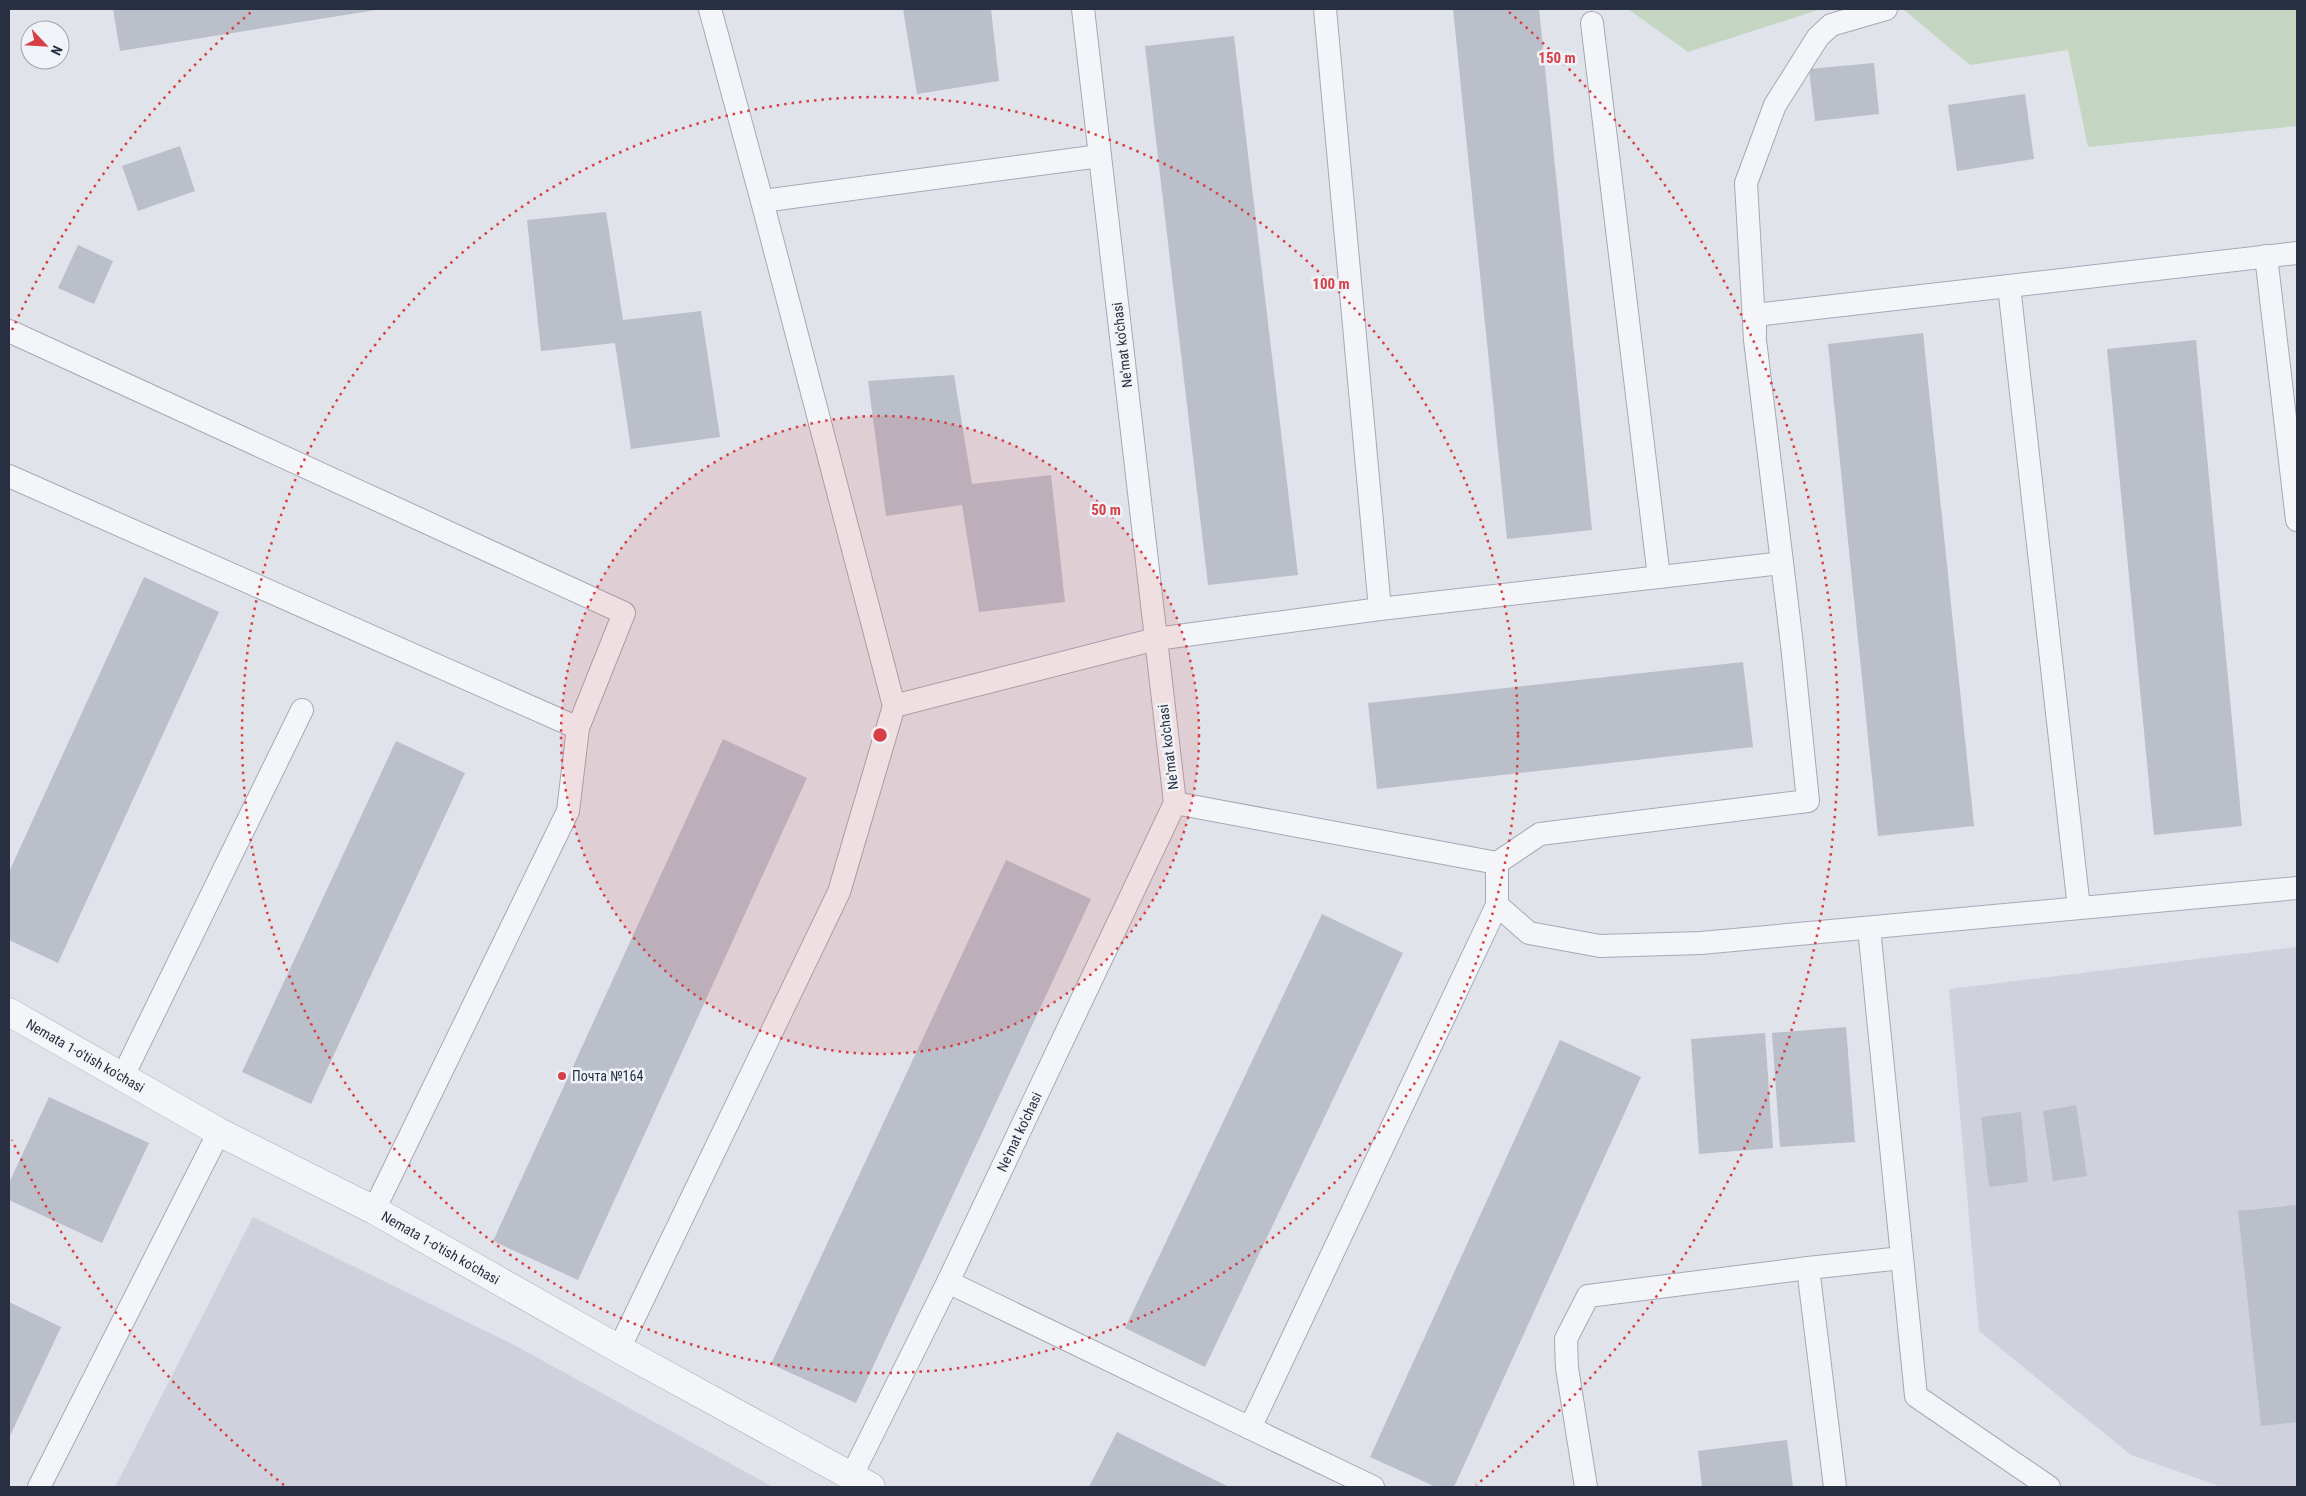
<svg xmlns="http://www.w3.org/2000/svg" width="2306" height="1496" font-family="'Roboto Condensed',sans-serif">
<style>
.built{fill:#cfd2dc}
.green{fill:#c4d5c1}
.building{fill:#babfca}
.lines{fill:none;stroke-linecap:round;stroke-linejoin:round}
.lane-casing{stroke:#a6a9b5;stroke-width:24}
.street-casing{stroke:#a6a9b5;stroke-width:29}
.lane{stroke:#f4f5f8;stroke-width:22}
.street{stroke:#f4f5f8;stroke-width:28}
.ring{fill:none;stroke:#d63f45;stroke-width:2.5;stroke-dasharray:2.5 5}
.poi-dot{fill:#d63f45;stroke:#f0f3f7;stroke-width:2}
.labels{text-anchor:middle;dominant-baseline:central;stroke-width:5;stroke-linejoin:round;paint-order:stroke}
.street-label{font-size:14px;fill:#282f43;stroke:#f0f3f7}
.poi-label{font-size:14px;fill:#282f43;stroke:#f0f3f7;text-anchor:start}
.centre{fill:#d63f45;stroke:#f0f3f7;stroke-width:2.5}
.ring-label{font-size:15px;text-anchor:middle;font-weight:bold;fill:#d63f45;stroke:#f0f3f7;stroke-width:5;stroke-linejoin:round;paint-order:stroke}
</style>
<rect width="100%" height="100%" fill="#e1e3ea"/>
<!-- built -->
<g class="built">
<path d="M2297,947V1487H2222L2131,1455L1979,1331L1949,989Z"/>
<path d="M253,1217L516,1346L773,1487H115Z"/>
</g>
<!-- green -->
<g class="green">
<path d="M1628,9H1821L1688,52Z"/>
<path d="M1903,9H2297V126L2088,147L2068,50L1970,65Z"/>
</g>
<!-- building -->
<g class="building">
<path d="M113,9H376V10L120,51Z"/>
<path d="M903,9H991L999,81L917,94Z"/>
<path d="M1453,9H1539L1592,530L1507,539Z"/>
<path d="M1234,36L1298,575L1208,585L1145,46Z"/>
<path d="M1874,63L1879,114L1815,121L1809,69Z"/>
<path d="M2025,94L2034,159L1957,171L1948,105Z"/>
<path d="M180,146L195,191L138,211L122,166Z"/>
<path d="M606,212L623,320L701,311L720,437L631,449L615,343L541,351L527,220Z"/>
<path d="M78,245L113,261L94,304L58,288Z"/>
<path d="M1923,333L1974,826L1878,836L1828,344Z"/>
<path d="M2196,340L2242,826L2154,835L2107,349Z"/>
<path d="M954,375L972,484L1051,475L1065,602L979,612L962,505L886,516L868,381Z"/>
<path d="M144,577L219,612L58,963L9,940V872Z"/>
<path d="M1743,662L1753,747L1377,789L1368,703Z"/>
<path d="M723,739L807,778L578,1280L493,1241Z"/>
<path d="M396,741L465,773L311,1104L242,1072Z"/>
<path d="M1006,860L1091,899L856,1403L771,1364Z"/>
<path d="M1322,914L1403,953L1205,1367L1125,1328Z"/>
<path d="M1846,1027L1855,1142L1780,1147L1772,1033Z"/>
<path d="M1765,1033L1773,1148L1699,1154L1691,1039Z"/>
<path d="M1560,1040L1641,1077L1454,1487H1436L1370,1457Z"/>
<path d="M49,1097L149,1143L102,1243L9,1200V1183Z"/>
<path d="M2076,1105L2087,1176L2053,1181L2043,1111Z"/>
<path d="M2021,1112L2028,1182L1989,1187L1981,1117Z"/>
<path d="M2297,1205V1422L2261,1426L2238,1211Z"/>
<path d="M9,1302L61,1327L9,1438Z"/>
<path d="M1117,1432L1229,1487H1089Z"/>
<path d="M1787,1440L1793,1487H1702L1698,1451Z"/>
</g>
<g class="lines">
<!-- lane casing -->
<g class="lane-casing">
<g id="lane">
<path d="M710,9L762,201"/>
<path d="M1325,9L1380,609L1782,563"/>
<path d="M1886,9L1831,25L1818,37L1775,105L1746,183L1755,340L1792,645L1808,801L1540,834L1497,863V905L1529,933L1600,946L1701,943L2297,888"/>
<path d="M1592,23L1659,577"/>
<path d="M1100,156L762,201L894,706L1156,639L1380,609"/>
<path d="M2266,256L2297,520"/>
<path d="M2009,286L2079,908"/>
<path d="M9,331L624,613L578,728L9,476"/>
<path d="M1755,332V315L2297,253"/>
<path d="M1175,803L1497,863"/>
<path d="M1869,928L1916,1396L2049,1487"/>
<path d="M123,1076L302,710"/>
<path d="M374,1210L568,811L578,728"/>
<path d="M948,1282L1250,1428"/>
<path d="M619,1349L839,892L894,706"/>
<path id="s1" d="M851,1477L948,1282L1175,803L1083,9"/>
<path d="M39,1487L219,1132"/>
<path d="M1373,1487L1250,1428L1497,905"/>
<path d="M1586,1487L1567,1368L1566,1339L1588,1296L1808,1268"/>
<path d="M1835,1487L1808,1268L1902,1258"/>
</g>
</g>
<!-- street casing -->
<g class="street-casing">
<g id="street">
<path id="s2" d="M9,1012L219,1132L374,1210L619,1349L871,1487"/>
</g>
</g>
<!-- lane -->
<use href="#lane" class="lane"/>
<!-- street -->
<use href="#street" class="street"/>
</g>
<!-- distance rings -->
<circle cx="880" cy="735" r="319" fill="#d63f45" fill-opacity=".12"/>
<g class="ring">
<circle cx="880" cy="735" r="319"/>
<circle cx="880" cy="735" r="638"/>
<path d="M284 1485A958 958 0 0 1 12 1140M12 330A958 958 0 0 1 251 12M1509 12A958 958 0 0 1 1476 1485"/>
</g>
<!-- markers -->
<circle class="poi-dot" cx="562" cy="1076" r="5"/>
<g class="labels">
<!-- street labels -->
<g class="street-label">
<text transform="translate(1122 345) rotate(-97)">Ne'mat ko'chasi</text>
<text transform="translate(1168 747) rotate(-97)">Ne'mat ko'chasi</text>
<text stroke="none"><textPath href="#s2" startOffset="88">Nemata 1-o'tish ko'chasi</textPath></text>
<text stroke="none"><textPath href="#s1" startOffset="384">Ne'mat ko'chasi</textPath></text>
<text stroke="none"><textPath href="#s2" startOffset="492">Nemata 1-o'tish ko'chasi</textPath></text>
</g>
<!-- poi labels -->
<g class="poi-label">
<text x="572" y="1076">Почта №164</text>
</g>
</g>
<circle cx="880" cy="735" r="8" class="centre"/>
<g class="ring-label">
<text x="1557" y="63">150 m</text>
<text x="1331" y="289">100 m</text>
<text x="1106" y="515">50 m</text>
</g>
<!-- border -->
<rect width="2306" height="1496" fill="none" stroke="#282f43" stroke-width="20"/>
<!-- north arrow -->
<g transform="translate(45 45) rotate(115)"><circle r="24" fill="#f0f3f7" stroke="#a0a5af"/>
<path d="M0-4L9 19L0 12L-9 19Z" fill="#d63f45"/>
<text y="-8" font-size="14" font-weight="bold" text-anchor="middle" fill="#282f43">N</text>
</g>
</svg>
